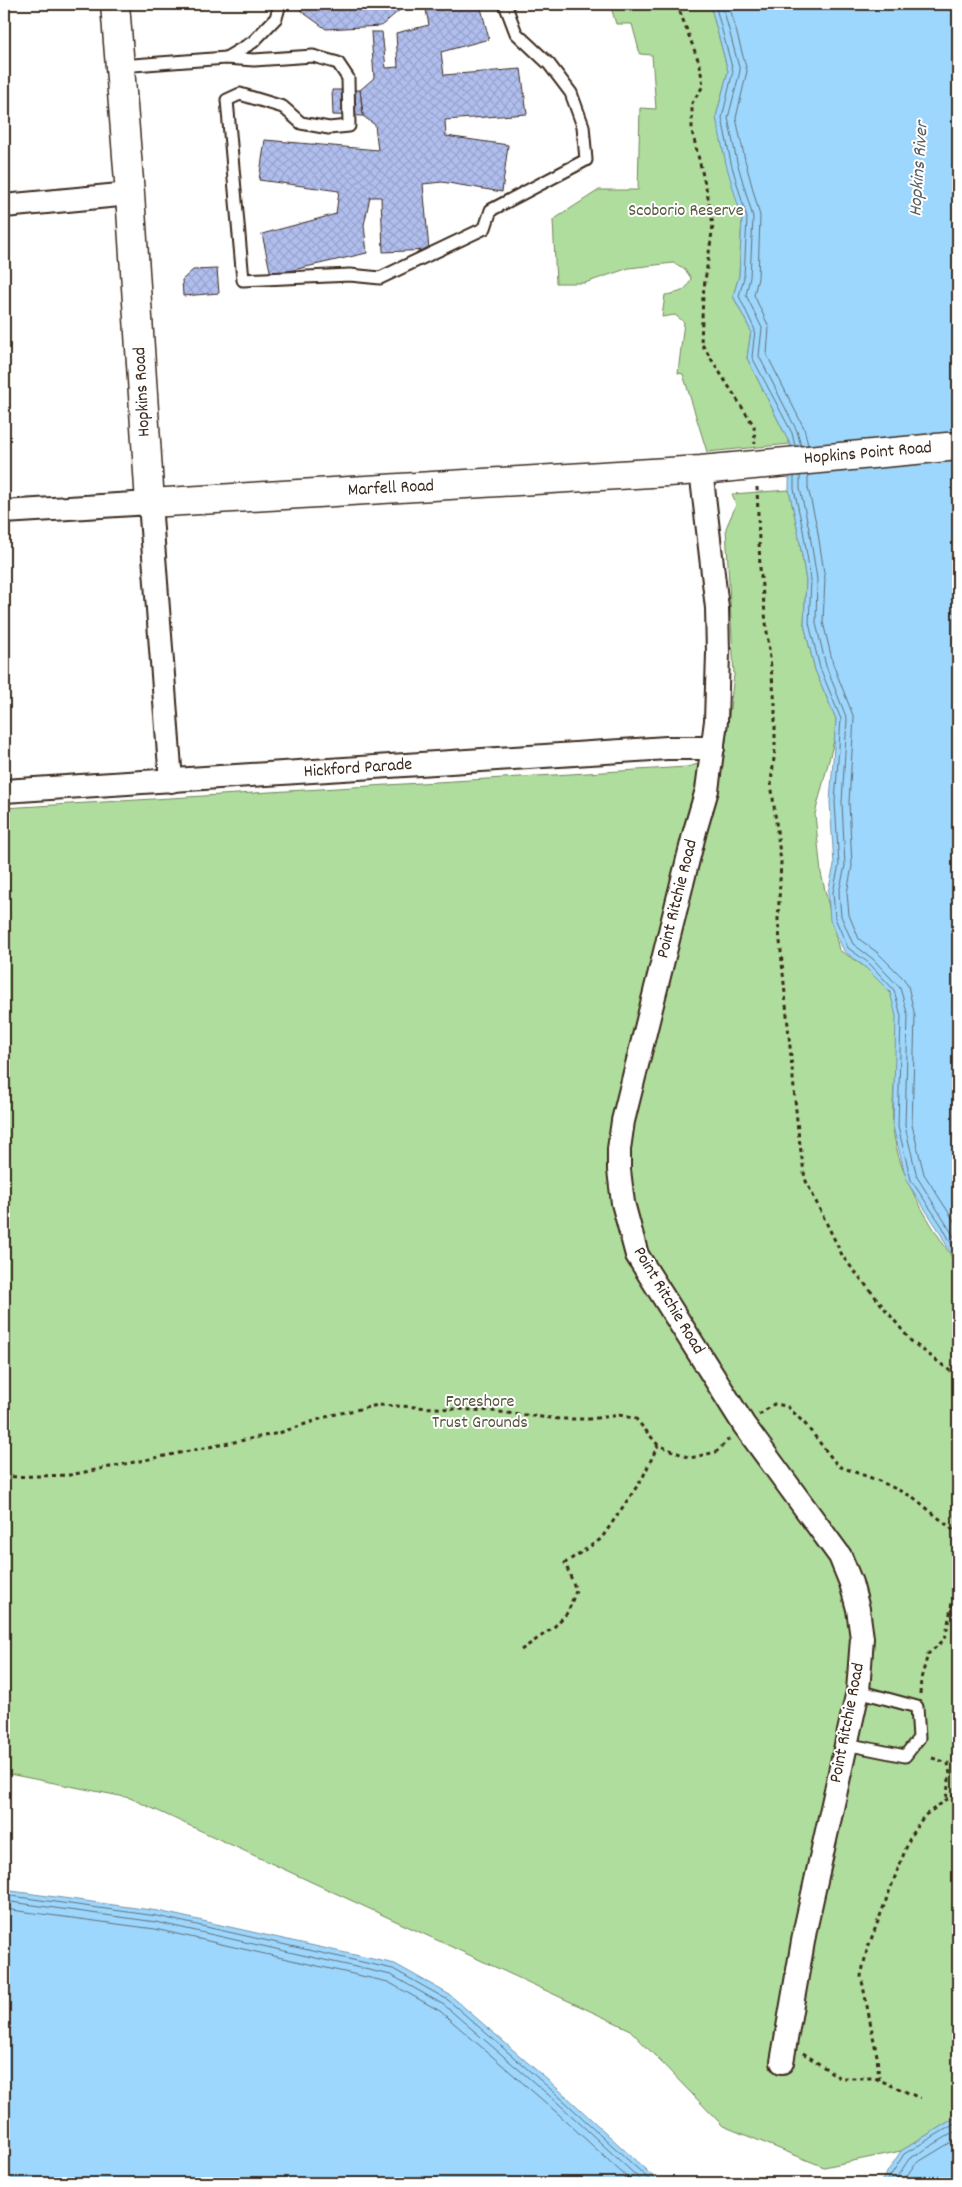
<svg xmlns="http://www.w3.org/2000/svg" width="962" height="2187" font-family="Dekko,sans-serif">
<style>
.green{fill:#afdd9d;stroke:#75845e}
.water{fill:#9dd7fd;stroke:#7692a4}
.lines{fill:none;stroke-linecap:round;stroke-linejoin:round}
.shore{stroke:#626f77;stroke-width:1}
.building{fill:url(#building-cross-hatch);stroke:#3b2a1e}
.lane-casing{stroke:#3b2a1e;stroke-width:15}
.street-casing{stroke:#3b2a1e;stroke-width:26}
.secondary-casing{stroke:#3b2a1e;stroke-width:31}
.path{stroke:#3b2a1e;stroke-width:3;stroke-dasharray:4 4;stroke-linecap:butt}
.lane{stroke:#fff;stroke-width:11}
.street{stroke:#fff;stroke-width:22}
.secondary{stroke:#fff;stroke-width:28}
.labels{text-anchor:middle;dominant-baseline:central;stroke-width:4;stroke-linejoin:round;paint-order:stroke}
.park-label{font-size:18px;fill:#58573e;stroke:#fff}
.street-label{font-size:18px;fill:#3b2a1e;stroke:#fff}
.water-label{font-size:19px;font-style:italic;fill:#585e61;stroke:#fff}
</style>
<defs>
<pattern id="building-cross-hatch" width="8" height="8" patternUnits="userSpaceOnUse" patternTransform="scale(1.25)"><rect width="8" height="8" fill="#b0beee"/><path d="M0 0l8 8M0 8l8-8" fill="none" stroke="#98a3cc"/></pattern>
</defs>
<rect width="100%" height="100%" fill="#fff"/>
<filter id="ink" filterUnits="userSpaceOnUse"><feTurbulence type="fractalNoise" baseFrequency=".02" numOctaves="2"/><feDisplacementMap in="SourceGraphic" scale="10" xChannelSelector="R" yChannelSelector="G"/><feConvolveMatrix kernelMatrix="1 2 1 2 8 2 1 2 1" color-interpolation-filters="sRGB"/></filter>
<g filter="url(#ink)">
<!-- green -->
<g class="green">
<path d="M610,4H710L728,71L716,117L742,218L739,276L733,296L751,331L747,358L790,444L707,452L683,374L678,373L684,322L675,315L662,317L665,295C678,293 687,292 691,278L684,268L673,263L629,268L585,283H556L553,220L599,190H638L640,108L656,109L652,55L640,54L632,24H616Z"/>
<path d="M789,490L798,531L806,581L804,624L815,670L836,719L835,737L815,814L821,873L839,950C857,961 876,973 889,991C906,1015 890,1094 893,1127C898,1180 931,1223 958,1267V1906L952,1914L958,2007V2116L901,2151L824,2167L723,2126L629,2029L130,1798L4,1773V808L687,767L724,757L734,675L726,528L736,505L732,494Z"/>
</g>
<!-- water -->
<g class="water">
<path d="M710,4H958V1267L938,1229L907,1182L893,1127L896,1016L890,992L865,967L844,951L830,920L828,892L834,865L830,802L836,719L815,670L804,624L806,581L798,531L789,490L790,444L747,358L751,331L733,296L739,276L742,219L726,164L716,117L728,71Z"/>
<path d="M4,1890L158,1911L395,1964L450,1995L566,2096L660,2183H4Z"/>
<path d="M958,2116V2183H880L901,2151Z"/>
</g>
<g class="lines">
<!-- shore -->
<g class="shore">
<path d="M715,4L733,71L722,118L731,163L747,218L744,277L739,296L755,330L752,357L792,433L795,446"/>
<path d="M722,4L740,71L728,118L737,162L753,217L750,277L746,295L762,328L759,356L797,431L801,446"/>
<path d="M729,4L747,71L736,118L745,160L760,216L758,278L754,295L769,327L767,355L804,428L808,445"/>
<path d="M808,475V488L817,527L825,579L823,622L833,664L854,718L849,802L852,866L847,893L849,915L859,939L878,953L904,979L908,986L915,1016L912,1125L924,1174L958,1227"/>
<path d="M794,476V489L803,530L811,580L809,623L820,668L841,719L835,802L839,865L833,892L835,918L848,948L869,963L894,990L901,1016L898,1127L911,1180L942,1226L958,1256"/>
<path d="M800,476V489L809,529L817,579L816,623L826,666L847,719L842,802L845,866L839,893L841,916L853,944L873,959L900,988L908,1016L905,1126L917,1177L958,1243"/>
<path d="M4,1895L157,1916L393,1969L448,2000L563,2100L653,2183"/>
<path d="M4,1901L156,1922L391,1975L444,2005L559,2104L644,2183"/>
<path d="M4,1909L155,1929L388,1982L440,2011L554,2110L633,2183"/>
<path d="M886,2183L904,2154L958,2122"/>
<path d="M893,2183L909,2159L958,2130"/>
<path d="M902,2183L915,2164L958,2138"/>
</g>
</g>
<!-- building -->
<g class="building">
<path d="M300,4H402V8L381,26L326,29L301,11Z"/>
<path d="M449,4H480L489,39L441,52L444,75L521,69L527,114L445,120L446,136L508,145L502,192L442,182L423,184L429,250L383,252L381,197H370L364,225L367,253L271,275L262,234L336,214L339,191L259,180L265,140L378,150L375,125L363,116L360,90L374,78L371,32H382L386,68L398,67L396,33L429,25L426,10Z"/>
<path d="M332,90H360L363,116L333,115Z"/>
<path d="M217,269L219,293L183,296L182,280L193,270Z"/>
</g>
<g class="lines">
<!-- lane casing -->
<g class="lane-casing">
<g id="lane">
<path d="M226,58L254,60L313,56L338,63L348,78L349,126L329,128L301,123L283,107L240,94L227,100L243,280L350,275L380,278L485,228L491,210L586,160L583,126L571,93L549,64L516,33L505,4"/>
<path d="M120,66L226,58L253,42L276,18L280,4"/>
<path d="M846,1744L905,1756L919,1738L917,1707L858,1691"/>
</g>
</g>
<!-- street casing -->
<g class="street-casing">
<g id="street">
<path d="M4,206L130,194"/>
<path d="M701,470L717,608L718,653L716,721L707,790L695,831L623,1121L619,1149V1170L623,1203L637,1255L744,1425L840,1556L851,1583L858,1609L862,1638L858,1691L805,1930L782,2062"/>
<path d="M4,512L150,503L171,781"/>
<path d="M4,791L667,748H713"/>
</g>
</g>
<!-- secondary casing -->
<g class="secondary-casing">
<path id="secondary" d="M115,4L130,194L150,503L701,470L958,446"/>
</g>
<!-- path -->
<g class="path">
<path d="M677,4L700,65L703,86L692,103V131L707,192L713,225L703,295L701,343L754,426L755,444"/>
<path d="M757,487L760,568L775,704V750L771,782L781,862L778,920L798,1131L805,1179L843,1257L911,1341L958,1377"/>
<path d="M759,1415L774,1404L787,1406L806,1425L838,1466L877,1480L913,1497L958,1534"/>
<path d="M4,1477L70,1475L279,1433L332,1415L378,1405L491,1411L559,1419H590L620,1415L636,1419L658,1445L690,1458L716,1452L729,1439"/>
<path d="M521,1650L553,1628L568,1612L576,1590L565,1563L601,1539L642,1479L658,1445"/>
<path d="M920,1694L921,1679L928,1654L945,1639L953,1598L958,1590"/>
<path d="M932,1758L948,1763L950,1774L946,1799"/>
<path d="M803,2053L840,2078H875L920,2098"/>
<path d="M879,2080L877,2056L861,1976L867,1950L911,1835L924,1816L946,1800L958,1794"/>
</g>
<!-- lane -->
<use href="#lane" class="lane"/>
<!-- street -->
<use href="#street" class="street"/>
<!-- secondary -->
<use href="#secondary" class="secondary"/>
</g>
</g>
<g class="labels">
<!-- park labels -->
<g class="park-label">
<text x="686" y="211">Scoborio Reserve</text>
<text x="480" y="1402">Foreshore<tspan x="480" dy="21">Trust Grounds</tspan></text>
</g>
<!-- street labels -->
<g class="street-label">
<text transform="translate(143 392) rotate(-93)">Hopkins Road</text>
<text transform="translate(868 454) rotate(-5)">Hopkins Point Road</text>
<text transform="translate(391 489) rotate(-3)">Marfell Road</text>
<text transform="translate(358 769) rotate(-4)">Hickford Parade</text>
<text transform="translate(678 899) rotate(-76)">Point Ritchie Road</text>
<text transform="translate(668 1301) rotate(59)">Point Ritchie Road</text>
<text transform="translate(848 1723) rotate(-79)">Point Ritchie Road</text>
</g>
<!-- water labels -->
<g class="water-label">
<text transform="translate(920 169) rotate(-86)">Hopkins River</text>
</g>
</g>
<!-- margin -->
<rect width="962" height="2187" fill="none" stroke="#fff" stroke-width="20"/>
<rect x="10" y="10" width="942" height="2167" fill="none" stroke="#3b2a1e" stroke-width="2" filter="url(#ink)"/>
</svg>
